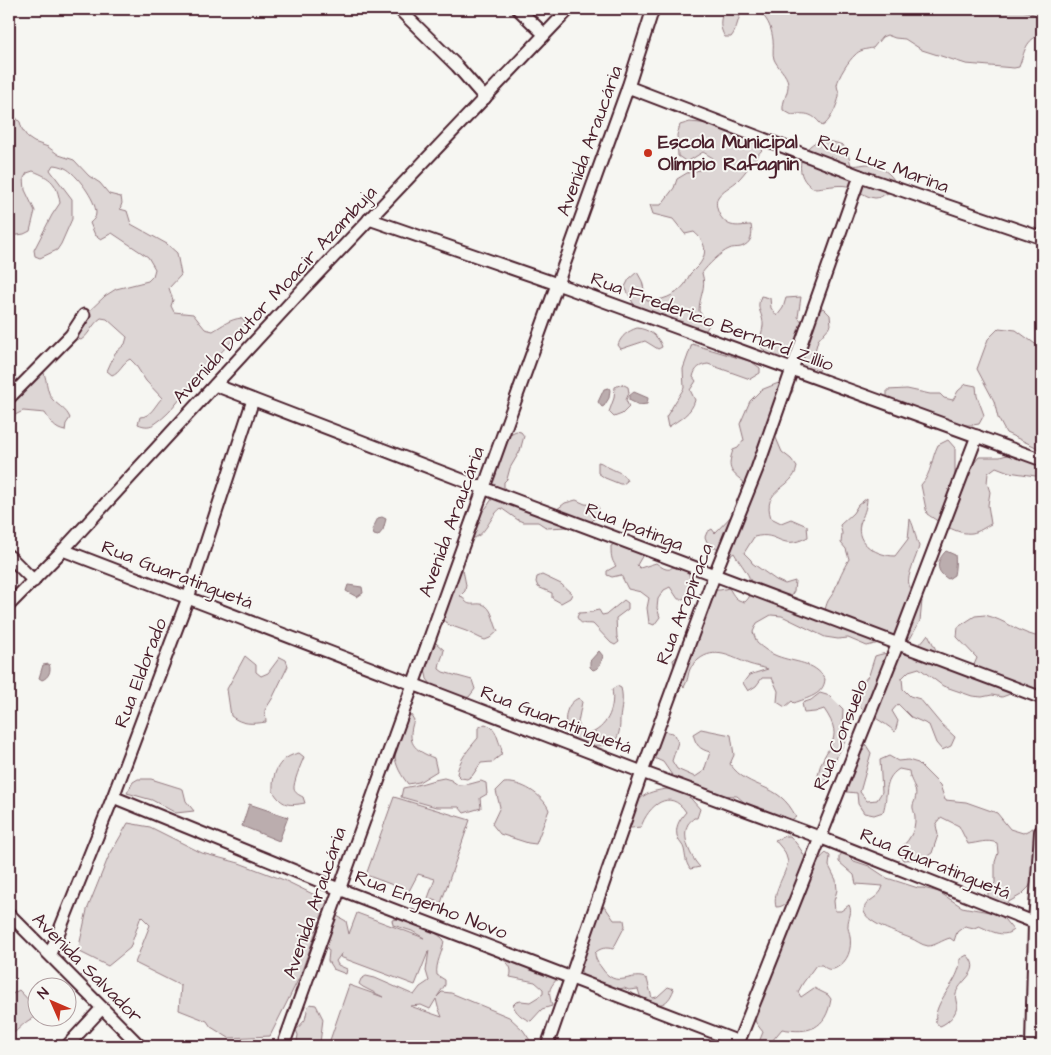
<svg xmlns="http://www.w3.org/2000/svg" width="1051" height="1055" font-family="'Architects Daughter',sans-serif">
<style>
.green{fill:#ddd6d5;stroke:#947a80;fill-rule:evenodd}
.water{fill:#bbadae;stroke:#8e747a}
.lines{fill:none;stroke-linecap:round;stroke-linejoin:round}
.minor-casing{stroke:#4a1f2b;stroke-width:15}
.tertiary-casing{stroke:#4a1f2b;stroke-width:18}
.minor{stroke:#f6f6f2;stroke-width:11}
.tertiary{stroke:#f6f6f2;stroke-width:14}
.poi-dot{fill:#c8321e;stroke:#f6f6f2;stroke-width:2}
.labels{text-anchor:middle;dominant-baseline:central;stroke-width:4;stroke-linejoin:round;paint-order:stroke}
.street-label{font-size:19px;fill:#4a1f2b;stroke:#f6f6f2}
.poi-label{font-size:19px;font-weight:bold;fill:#4a1f2b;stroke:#f6f6f2;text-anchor:start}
</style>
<rect width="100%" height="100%" fill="#f6f6f2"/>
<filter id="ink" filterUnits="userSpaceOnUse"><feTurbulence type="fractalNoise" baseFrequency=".02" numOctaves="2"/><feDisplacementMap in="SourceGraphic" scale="10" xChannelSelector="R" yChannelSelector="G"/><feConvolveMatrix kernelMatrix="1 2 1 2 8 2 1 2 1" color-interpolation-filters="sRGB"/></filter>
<g filter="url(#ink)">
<!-- green -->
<g class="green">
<path d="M724,9H1019L1042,17V34C1025,40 1025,51 1019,67L1014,68L966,64L922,50L905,39L895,38L887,35L882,37L873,48C867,49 859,50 855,55C849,60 838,77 837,85C837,89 840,93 839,96C838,104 829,124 822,126C814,114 806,112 792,115L783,110C782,101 789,92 788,83C787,74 777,67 774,59C772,54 774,46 773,40C771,23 763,8 744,9C737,17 738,29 731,37H725C719,27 720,20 724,9Z"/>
<path d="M9,110L20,122L22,129L28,138L34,142L48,147L59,155L74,160L89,176L100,183L109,194L121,197L122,203L120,209L127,211L131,224L167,244L177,253L181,275L169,288L173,300L171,306L174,312L193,314L205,329L213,331C223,325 230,319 242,318L246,323C232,343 214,359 197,377C184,392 174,411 156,423C150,427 145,427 138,424L140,417C151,417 155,405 162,398L146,381L135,364L130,359C122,363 120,372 112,375L107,371L115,353L125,344L127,337L107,319L101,318C92,324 90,334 81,340L75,338L85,315L105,296L116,289L148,281L153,276L155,269L148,257L112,233L101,239L95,235L90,223C93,220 96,218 96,213C96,200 76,173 65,168C61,166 57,165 53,165L50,170L72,199V219L61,244L57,250L40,258L35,256L34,250L52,215L60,203C57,183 51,178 33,171L27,173L24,178L25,190L35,211L30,231L24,234L11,236L9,234V178L11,171L9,168Z"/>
<path d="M690,122L711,124L760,140L763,149C753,159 747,172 736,182C730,187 723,190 718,197C713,206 721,222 731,225C738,227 744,225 751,225C753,235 752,243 741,247C737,248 732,247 729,249C721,252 707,266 702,273C707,288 699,296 699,311L709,325L706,330H696L641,312L634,305L625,287L629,279L637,272L642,281L647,301C661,301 676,296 685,284C687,281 688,277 690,274C693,271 696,268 699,265C708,253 706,242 694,232L685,234L673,219L653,214L650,205H661L674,188L677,179L687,173L708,168L713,158L703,152L687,162L678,156L677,135L680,125Z"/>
<path d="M816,142H833L843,145L848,154L851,165C860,167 868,161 877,166C888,171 906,186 886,194C882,196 879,198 875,198C863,197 857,187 847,186C837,184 824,188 813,188C794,177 798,151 816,142Z"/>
<path d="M761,296L770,298L771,308L777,316L783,308L786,298L801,297L798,317L804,324L814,314L823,308L830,315L831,325L818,340L815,351L820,360V370L811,373C800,368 764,357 761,346C758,338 764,330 763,322C761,310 756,309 761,296Z"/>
<path d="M637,328C648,329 659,336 662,347L658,349L645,341L621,349L618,345C621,336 628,331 637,328Z"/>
<path d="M999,328L1016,330L1042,349V454L1036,447L1006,433L998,418L994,401L977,369L988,339Z"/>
<path d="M692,344L752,362L760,368V373L750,379L708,364C700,365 695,368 693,377L696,381L690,390L695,400C692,413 679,420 668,427L666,417L684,388L683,369Z"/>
<path d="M44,373C47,381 47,394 53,400C60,407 66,409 70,418L66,424L65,431C54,429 51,422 45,413L23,411L11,417L9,414V406L38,375Z"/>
<path d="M786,380L791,381L793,391L787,400L776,438L782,452L791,459L797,467C793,490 761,488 771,518L781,523L791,519L807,526L808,537C779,552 780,530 754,537L744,553L751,560L752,563L776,580L785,584L795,581L794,591L789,599L825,611C827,598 831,599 835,589C839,578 843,569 849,559L846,549L841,543L842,533L840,525L853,513L858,505L867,498C867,508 863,515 860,524C855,545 879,556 895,556L908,539L910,519C915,528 915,537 919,546C917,557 906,576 909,585C911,590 918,597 922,601L920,621L910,639L890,646L879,643L867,646L848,638L838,639L825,637L782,616L771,615L757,623L753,632L757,643C763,648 769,653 777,656C795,663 814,661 825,679C824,695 807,698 794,703L792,701L785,707L777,702L778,691L772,678H762L756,686L748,691L743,683L749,675L768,669C761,667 755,666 749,664C731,657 715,646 698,660C696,662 691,666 690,669C687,677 689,678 684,687L677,680L673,660L681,653L710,590H720L729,588C734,596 735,600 745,602C762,586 743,569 734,553L730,556L724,548H714L709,547L705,537L707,532L712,529L715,533L735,512L746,484C732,472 726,471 733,450L738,448L744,440L740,424L750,401L761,390Z"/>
<path d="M622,384L628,387L629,393L626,400L629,407L622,414L614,417L609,412L614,398L615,387Z"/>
<path d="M966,384L976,386L977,396L984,415L979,424C952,430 913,410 887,400V390L907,389L930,394H940L944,398L953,400L958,391Z"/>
<path d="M516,431L521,432L524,436L520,451L510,468L507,479L504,482V488L511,496L531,500L556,510L565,503L576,500L585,504L596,505L599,508L595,518L592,521L584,528L578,529L568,527L547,528L538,522H523L518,520L501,508C489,517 486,537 470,539L478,514L486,508L492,499V489L488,474L506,436Z"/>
<path d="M948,440L955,448V478L966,473L979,457H1000L1010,454L1042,461V477L1009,472L996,467L988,473L987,483L990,492L988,505L991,524C985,527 979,532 972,533C957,535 939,522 927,514L921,485C932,473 931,459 938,445Z"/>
<path d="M598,462C604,463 604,466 610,468C617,472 623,472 627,481L623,484H620L605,478L598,473Z"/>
<path d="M616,543L644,553L637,565L640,568L656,563C659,565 662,568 666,569C672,570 669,568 674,567C683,564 690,572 690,580C691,587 689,594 683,599H678L670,587L664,590L658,599L657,608L660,617L654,625L649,623L647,608L649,598L641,592L628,589L621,575L612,577L607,575V571L616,566C611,560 611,554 611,546Z"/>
<path d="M459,569L463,570L466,585L465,591L460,596L463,597C468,610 477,600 486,606C493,611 494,624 498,631L490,638L485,640L480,638L466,631L449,625L440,617Z"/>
<path d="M542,575L561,584L572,594L570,598L561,603L552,598V593L538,587L536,582L537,577Z"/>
<path d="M624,600L628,603V609L616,618L617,637L619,642L615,645L611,643L593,624C585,623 581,626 577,617L579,613L593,612L594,611L599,610L602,615L607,614Z"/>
<path d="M985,615C1006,620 1021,635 1042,637V689L1039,694L1021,690L1002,697L992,695L982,697L972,696L943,686L919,668L909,671L902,678L903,689L910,696L920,699L940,723L955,737L951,746L942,750L936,743L929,725L911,717L898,704L892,711L898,721L895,732C883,720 867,716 855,702V691L869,675L875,656C902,647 908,662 928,634L937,652L945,658L973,667L977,658L957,637L958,627L975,616Z"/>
<path d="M436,643L444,650C443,657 439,662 439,669L443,672L472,680L475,689L469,697L464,698L434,688L427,679L424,663L432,646Z"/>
<path d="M245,656L256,665V672L261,676L268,673L280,657L286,660L288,666L272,699L265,710L266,722C253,724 242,725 231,716L227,689Z"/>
<path d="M617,686L621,688C624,699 621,709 620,719C620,726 620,737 614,741C601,750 579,746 570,734C562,723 565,703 579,698L582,702L578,722L580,728L587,733H592C609,725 615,706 612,689Z"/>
<path d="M820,693L830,696L843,709L842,730L847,739C837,753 833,769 823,783L818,776C822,745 848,743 824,709L815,712L804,713L802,703L811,700Z"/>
<path d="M405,715H411L414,720C406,743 414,750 434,758L437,771L419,782L408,784C387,757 395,745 405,715Z"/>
<path d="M485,724C494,727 495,731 498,739C500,746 503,748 501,755L492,762L481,763L472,776L467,779L461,778L457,774C459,759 469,749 478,738V728Z"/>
<path d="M701,729L731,735L734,755L730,764C750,792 778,780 796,817L788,822L752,809L737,796L719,795L674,778L663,762L652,757L663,731L673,733L678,742L672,761L677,769L695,777L704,771L710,752C699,749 696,745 693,734Z"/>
<path d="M866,745L871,753L860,792L867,801L877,800L882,792L880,760L889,756L898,761L908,760L918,763L940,785L945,800L966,802L997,813L1010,829L1023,833L1033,828L1037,848L1033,878L1029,887L1021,895L1005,904L988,897V891L995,883V862L998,853L997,843C986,839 979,843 968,844L959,826L941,817L936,825L938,835L932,853L923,859L903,860L897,851C908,843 916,831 915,817C915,812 912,809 913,805C915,800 917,795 915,789C913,782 910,780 909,771L899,769C882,780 889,795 883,812L874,815L864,813L858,804L857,793L847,792V782L855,748Z"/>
<path d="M299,753L304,757C301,764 293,783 294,789C295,793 299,795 303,797L305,803C289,806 282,806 273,791C272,773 279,757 299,753Z"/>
<path d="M444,778L451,780L458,785L470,784L481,781L486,783L487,794L480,798L481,808L464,813L459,807H436L401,797L403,788C418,786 430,780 444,778Z"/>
<path d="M138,779H151L183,789L186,801L194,811L176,813L152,800L127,793L133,782Z"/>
<path d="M504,783C521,781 543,795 549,810L536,844L528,843L500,834L492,824L500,807L496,791Z"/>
<path d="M676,788L686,793L700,809L697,818H694C692,820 689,822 688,824C681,837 691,858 700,867L690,869C685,861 686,858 684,849C683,845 680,843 678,839C674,828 679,820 686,812C670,787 648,806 641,827L631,828L626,825C637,795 644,791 676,788Z"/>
<path d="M394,797L470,820L441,903L428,898L435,879L418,874L409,891L366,875Z"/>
<path d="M128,823L150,827L202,853L239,863L284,880L327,901L300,976L270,1036L229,1038L211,1027L207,1021L179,1010L181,986L135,963L150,925L141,916L130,948L108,966L78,951L87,910L108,858Z"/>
<path d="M785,836H790C796,843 805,853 806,862C800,876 793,908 776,907C772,892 785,876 788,862L785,852L775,840Z"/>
<path d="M826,853L830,856L829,866L836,880L837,890L834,901L835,911H841L849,905C853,913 848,917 848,925C847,928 850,933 850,936C852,949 848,962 836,968C830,971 826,969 822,965H816L803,983L798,992L801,997L814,988L828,995L831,999C826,1029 809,1034 782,1029L772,1041L762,1046L759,1042L763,1032L756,1023L753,1013L808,879C816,871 816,860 826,853Z"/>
<path d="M842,853L847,854L854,861L869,866L887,878L918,888H923L939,892L962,907L1000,914L1013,930C1003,939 989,930 979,926L974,928L965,926L957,932L954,941L950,938C942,940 935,946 928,946C921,945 916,940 910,938C900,934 862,922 864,909C866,899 880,899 883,886L856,884L854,875L839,862V857Z"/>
<path d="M601,906L605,907L614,920H624L625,926L613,949C606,947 600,948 595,953C595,959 598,963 601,967C617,992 631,970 647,979L652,998L657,997L668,987L674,989C667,1008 657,1007 641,999L638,989L629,990L624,988L614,990L584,978L580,968L599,908Z"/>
<path d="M357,913L424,938L412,931L393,925L392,920C406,916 429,928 441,937L444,940C443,952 435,963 437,975L445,980V985L437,997L442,992L451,993L509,1017L523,1030L534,1046H501L498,1042L496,1046H328L349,985L383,997L363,987L359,984L361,979L366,976L375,978L414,995L420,987L429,981L426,971L429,950L415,985L340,957L342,953L336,961L338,965L347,969L346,974L333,969L328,961L329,951L324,943L330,918L337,916L346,921L349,934ZM436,999L438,1007L442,1017L410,1006L421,1005L430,1009Z"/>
<path d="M490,953H500L558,978C547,990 549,992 552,1006L542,1009L531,1021C523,1019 515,1012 513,1005L516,1002L521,1001L530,1002L543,994V989L535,982L510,977C515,963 500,958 490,953Z"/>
<path d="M967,955C983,971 961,979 956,993C955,997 956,1001 957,1005C957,1014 948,1023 940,1026L936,1023C932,1001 961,982 960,959Z"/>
<path d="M19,990L37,1009V1017C25,1019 20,1030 9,1036V996Z"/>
<path d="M310,1004L316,1005L323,1019L320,1043L318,1046H300L297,1041L298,1035L296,1030L305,1020L308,1006Z"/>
</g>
<!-- water -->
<g class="water">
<path d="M609,388L610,390L609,398L604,406L602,407L598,402L604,389Z"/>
<path d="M634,392L648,398L647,404L639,405L629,400V396Z"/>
<path d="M382,517L386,519L383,530L378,536L374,535L372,530L378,518Z"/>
<path d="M946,551L955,555C956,559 955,571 954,575L948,579C935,571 936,561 946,551Z"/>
<path d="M348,585L362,587L363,593L357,597L346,591Z"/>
<path d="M599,651L603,656C601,663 600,668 593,670L590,667V661Z"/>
<path d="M49,664C52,671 48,678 42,680L39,678L43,665Z"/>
<path d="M249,804L288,817L279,841L242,826Z"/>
</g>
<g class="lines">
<!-- minor casing -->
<g class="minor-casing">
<g id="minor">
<path d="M399,9L457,66L485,98"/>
<path d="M518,9L544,34"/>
<path d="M628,87L860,176L1042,238"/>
<path d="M369,219L557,284L1042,460"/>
<path d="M215,385L483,488L1042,698"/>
<path d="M9,398L71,335L84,315"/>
<path d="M63,550L642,772L819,837L1036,923"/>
<path d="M9,556L34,581"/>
<path d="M9,605L63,550L304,288L569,9"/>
<path d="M113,797L339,889L739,1042"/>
<path d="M9,914L140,1046"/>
<path d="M50,954L113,797L188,598L253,400"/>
<path d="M67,1046L102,1008"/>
<path d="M283,1046L628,87L653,9"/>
<path d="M547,1046L642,772L714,576L757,469L860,176"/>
<path d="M737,1046L898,643L977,436"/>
</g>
</g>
<!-- tertiary casing -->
<g class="tertiary-casing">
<path id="tertiary" d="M1033,1046L1036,923L1042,832"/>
</g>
<!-- minor -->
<use href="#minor" class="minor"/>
<!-- tertiary -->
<use href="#tertiary" class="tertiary"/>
</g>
</g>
<!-- markers -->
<circle class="poi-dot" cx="648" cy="153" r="5"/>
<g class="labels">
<!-- street labels -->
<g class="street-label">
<text transform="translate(590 141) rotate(-70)">Avenida Araucária</text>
<text transform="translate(883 164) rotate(20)">Rua Luz Marina</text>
<text transform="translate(275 295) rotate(-47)">Avenida Doutor Moacir Azambuja</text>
<text transform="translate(712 322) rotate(20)">Rua Frederico Bernard Zillio</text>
<text transform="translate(452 522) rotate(-70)">Avenida Araucária</text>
<text transform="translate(634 527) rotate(21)">Rua Ipatinga</text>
<text transform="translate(177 575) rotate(21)">Rua Guaratinguetá</text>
<text transform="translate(685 604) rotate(-69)">Rua Arapiraca</text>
<text transform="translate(141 673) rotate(-69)">Rua Eldorado</text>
<text transform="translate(556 720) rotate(21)">Rua Guaratinguetá</text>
<text transform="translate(841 735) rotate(-68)">Rua Consuelo</text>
<text transform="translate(935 864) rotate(22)">Rua Guaratinguetá</text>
<text transform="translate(315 903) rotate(-71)">Avenida Araucária</text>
<text transform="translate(431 905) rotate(21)">Rua Engenho Novo</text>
<text transform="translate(87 968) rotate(45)">Avenida Salvador</text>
</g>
<!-- poi labels -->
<g class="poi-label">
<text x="658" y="142">Escola Municipal<tspan x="658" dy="22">Olímpio Rafagnin</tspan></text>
</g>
</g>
<!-- margin -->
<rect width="1051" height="1055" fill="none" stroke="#f6f6f2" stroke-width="30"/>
<rect x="15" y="15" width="1021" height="1025" fill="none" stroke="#4a1f2b" stroke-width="2" filter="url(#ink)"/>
<!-- north arrow -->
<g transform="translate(52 1002) rotate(315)"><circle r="24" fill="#f6f6f2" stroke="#b1a0a2"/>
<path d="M0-4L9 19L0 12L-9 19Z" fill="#c8321e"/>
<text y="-8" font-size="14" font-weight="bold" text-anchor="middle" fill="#4a1f2b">N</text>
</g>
</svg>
